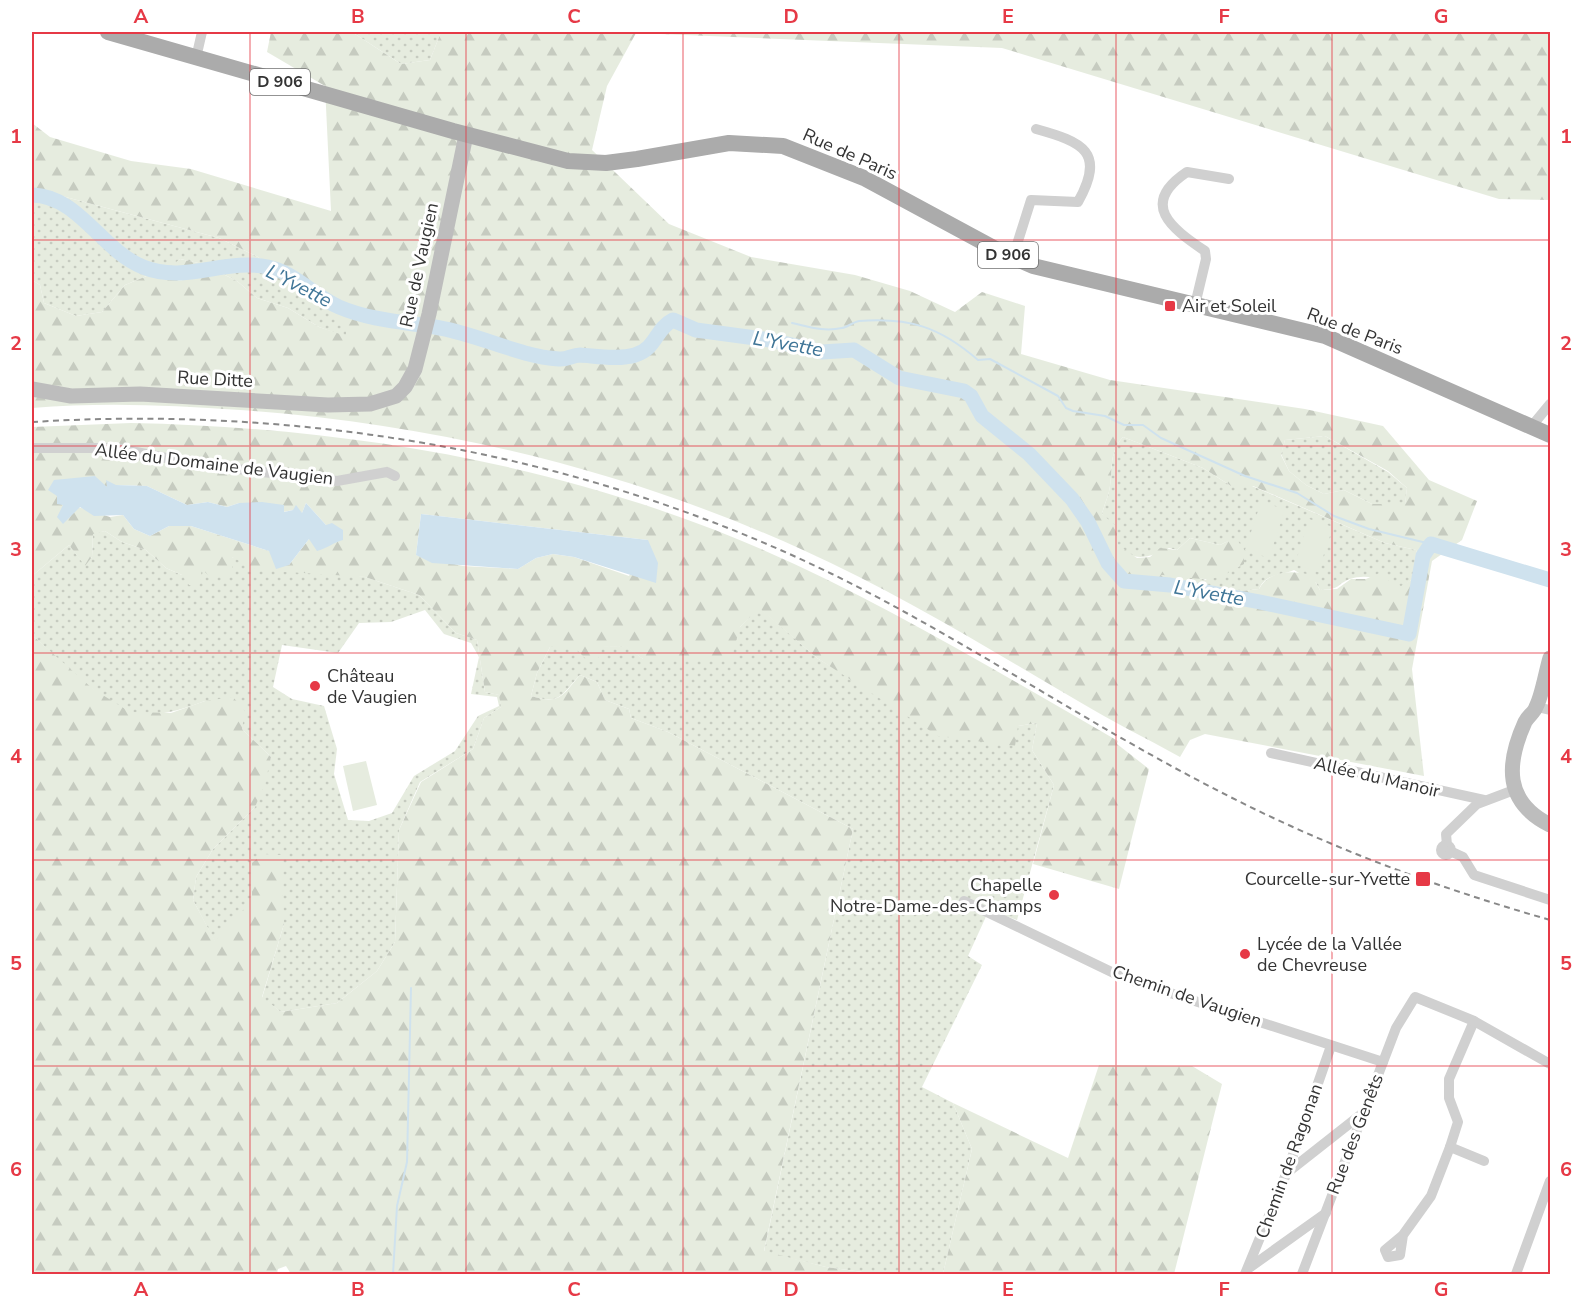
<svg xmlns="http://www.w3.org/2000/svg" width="1582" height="1306" font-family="'Nunito Sans',sans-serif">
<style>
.grass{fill:url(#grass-dots);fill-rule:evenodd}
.forest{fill:url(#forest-firs);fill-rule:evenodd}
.pitch{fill:#e6ecdf}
.water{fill:#cfe2ee}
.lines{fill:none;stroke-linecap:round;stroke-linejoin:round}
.stream{stroke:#cfe2ee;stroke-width:2}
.river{stroke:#cfe2ee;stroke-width:15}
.street{stroke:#d0d0d0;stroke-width:10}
.secondary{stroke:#bdbdbd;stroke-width:15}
.primary{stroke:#ababab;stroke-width:16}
.rail{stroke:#888;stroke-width:2;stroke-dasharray:6 4.5;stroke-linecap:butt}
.grid{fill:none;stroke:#e63946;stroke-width:1.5;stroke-opacity:0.55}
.poi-dot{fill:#e63946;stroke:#fff;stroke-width:2}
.labels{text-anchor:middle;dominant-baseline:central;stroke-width:6;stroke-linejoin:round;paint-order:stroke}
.shield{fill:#fff;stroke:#707070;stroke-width:1.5}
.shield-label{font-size:16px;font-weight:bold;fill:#333}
.street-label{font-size:18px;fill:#333;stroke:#fff}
.poi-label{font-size:18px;fill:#333;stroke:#fff;text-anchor:start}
.water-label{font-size:20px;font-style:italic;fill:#3f7597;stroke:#fff}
.neatline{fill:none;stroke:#e63946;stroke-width:2}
.grid-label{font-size:20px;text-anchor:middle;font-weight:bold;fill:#e63946}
</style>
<defs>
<pattern id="grass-dots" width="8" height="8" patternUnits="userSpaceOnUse" patternTransform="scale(1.5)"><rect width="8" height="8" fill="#e6ecdf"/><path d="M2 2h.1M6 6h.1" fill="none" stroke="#c6cbc0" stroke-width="1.8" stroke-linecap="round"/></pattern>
<pattern id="forest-firs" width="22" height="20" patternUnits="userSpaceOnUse" patternTransform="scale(1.5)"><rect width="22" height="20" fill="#e6ecdf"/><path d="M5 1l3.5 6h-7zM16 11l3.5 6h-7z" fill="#c6cbc0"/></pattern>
</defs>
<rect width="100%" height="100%" fill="#fff"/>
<!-- grass -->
<g class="grass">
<path d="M352,32H441L430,60L401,64Z"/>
<path d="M32,188L219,238L258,257L346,325V337L319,327L288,308L257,298L237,281L203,264L180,259L177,262L183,281L149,275L125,285L102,312L76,316L44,303L40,285L32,280Z"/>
<path d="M1325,436L1388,472L1407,488L1405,505L1372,504L1344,490L1324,494L1306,485L1289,471L1281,454L1285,440Z"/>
<path d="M1123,437L1203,468L1231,486H1252L1385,543L1416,550L1418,558L1413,579L1401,587C1386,580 1367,573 1350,579C1335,585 1342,589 1320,590L1316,583L1294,570C1281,576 1266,573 1259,589L1242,591L1163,577L1160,574L1192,576L1206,580L1228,541L1220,545L1190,538L1177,550L1169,548C1151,557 1132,564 1117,544C1111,535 1109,523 1102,514C1104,505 1109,495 1110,486C1113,468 1109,452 1123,437Z"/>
<path d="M105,531L122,542L146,550L166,568L182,575L231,557L365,577L419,595L456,633L477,640L485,692L500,695L501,707L484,718L473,749L420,782L399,830L395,942L377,971L337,1003L281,1012L262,998L284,924L252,863L253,900L215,942L193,900L196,877L213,849L255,807L271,757L242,729L205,701C184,709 150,720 129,712C97,699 58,658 32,635V576L69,545L85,565L92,557L93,533ZM425,610L444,634L471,643L479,657L471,694L497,697L499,706L478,716L455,751L414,776L392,813L369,821L348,820L334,774L337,749L324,706L292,699L273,687L282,645L338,653L359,623L391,622Z"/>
<path d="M759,607L817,658L871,691L1018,726L1037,723L1032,750L1054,785L1017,920L989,910L968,956L982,965L922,1087L953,1103L972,1149L943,1274H877L826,1267L764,1252L853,829L668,732L631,718L629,709L605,700L597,682L580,675C561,695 561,705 531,696L537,673L550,647L626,646L643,659L740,627Z"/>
</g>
<!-- forest -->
<g class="forest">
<path d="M271,32H352L401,64L430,60L441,32H1550V200L1499,199L1002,48L636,33L607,86L592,150L669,224L751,257L855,275L910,291L955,312L982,292L1025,306L1021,354L1110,380L1305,409L1383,426L1429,480L1477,501L1462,540L1432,561L1412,669L1424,776L1205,734L1190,740L1180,757C1146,738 1111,721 1078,701C987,648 899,593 803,550C625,469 435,424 240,410C170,405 102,402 32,408V280L40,285L44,303L76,316L102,312L125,285L149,275L183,281L176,262L180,259L203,264L237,281L257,298L288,308L319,327L346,336V326L258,257L219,238L32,188V123L50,137L131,161L191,169L331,211L325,86L267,52ZM1325,436L1388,471L1407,488L1405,504H1372L1344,490L1324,494L1306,485L1289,471L1281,455L1285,440ZM1123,437L1203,468L1231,486H1253L1385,543L1416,550L1418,558L1413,579L1401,586L1387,580L1384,571L1366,579H1351L1337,589L1320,590L1311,575C1294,570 1268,570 1259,589L1242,591L1163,577L1161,575C1172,575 1201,580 1209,579C1221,578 1233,570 1244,564V550L1238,541H1228L1220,545L1190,538L1177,550L1160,548L1150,557L1137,558L1118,545L1116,526L1102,514C1104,505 1109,495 1110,486C1113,468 1109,452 1123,437Z"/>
<path d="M131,423C330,427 529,458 715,530C856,585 987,666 1118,741L1117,744L1149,769L1119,889L1033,864L1054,785L1032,750L1037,723L1018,726L1015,746L938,736L817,658L759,608L740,627L731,659H643L625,646L602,647L597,662H589L574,647H550L537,673L531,696C560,705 562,696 580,675L597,682L605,700L629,709L631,718L668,732L853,829L764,1251L826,1267L877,1274H291L286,1266L278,1269L277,1274H32V635L93,689L130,712L171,713L205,701L233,697L245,711L242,729L271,757L265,784L255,807L213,849L196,877L193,900L215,941L252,900V863L262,854L281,855L284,924L262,997L281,1012L337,1003L377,971L395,942L399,830L421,782L473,749L484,718L501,707L499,695L485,692L477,640L456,633L419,595L365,577L257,570L232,557V575L211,578L202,569L199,586L189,585L182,575L166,568L146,550L122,542L105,531L93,534L92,557L85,566L69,545L32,576V427ZM115,485L147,486L187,505L208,502L227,507L239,503L284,506L283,512L293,510L302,513L306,503L326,525L309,539L289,565L269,551L191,526H169L150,536L134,529L123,515L110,517L59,501L57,496ZM421,514L648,540L629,576L574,557L553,554L536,558L518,569L463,566L416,555Z"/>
<path d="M1099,1065L1192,1066L1222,1084L1174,1274H943L972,1149L953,1103L1068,1158Z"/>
</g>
<!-- pitch -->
<g class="pitch">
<path d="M1261,502L1285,509L1269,558L1245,550Z"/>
<path d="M1309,519L1333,527L1318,572L1295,564Z"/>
<path d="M366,761L377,805L353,811L343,766Z"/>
</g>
<!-- water -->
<g class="water">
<path d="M95,476L107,487L106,480L116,485L147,486L187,505L208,502L227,507L239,503L262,502L284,505V512L293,510L296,505L302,513L306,503L326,525L332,523L343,530V540C334,542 328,548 317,551L309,539L289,565L276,569L269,551L191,526H169L150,536L134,529L123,515L94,516L80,507L63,524L57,517L63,505L57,504V496L48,490L54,480Z"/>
<path d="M421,514L648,540L658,563L656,583L574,557L553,554L536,558L518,569L432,563L416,555Z"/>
</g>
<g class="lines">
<!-- stream -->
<g class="stream">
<path d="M792,323C810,327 824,332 842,328C848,327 853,322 859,321C909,317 940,327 978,360L990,359L1058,396L1066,408L1073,411L1105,416L1124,425H1143L1161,438L1245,476L1297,493L1334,516L1369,529L1431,544"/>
<path d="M393,1274L397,1206L407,1162L411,988"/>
</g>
<!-- river -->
<path class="river" d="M32,195C79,196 101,250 143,267C185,284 225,258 268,267C294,272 314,296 339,307C372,321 406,322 440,328C480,335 518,356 559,359C567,360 572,355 580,355C596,356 619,360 635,355C657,348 655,329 673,320L696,330L770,340L822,352L854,350L899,378L964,391L971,396L982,416L1029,454L1072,499L1088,522L1108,563L1124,581L1170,585L1260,602L1409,634L1423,556L1431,544L1550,580"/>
<!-- street -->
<g class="street">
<path d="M196,58L202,32"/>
<path d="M1013,257L1031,200L1078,202C1106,152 1083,142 1036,129"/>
<path d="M1195,305L1206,259L1205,251C1171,228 1139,204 1187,172L1229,179"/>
<path d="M1531,427L1550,404"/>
<path d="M32,448H116L196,464L337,481L387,472L395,476"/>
<path d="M1537,707L1550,710"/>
<path d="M1271,753L1484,800"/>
<path d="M1447,845L1446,834L1477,804L1514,790"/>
<circle cx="1446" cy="850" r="5"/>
<path d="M1450,851L1463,857L1474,875L1550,900"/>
<path d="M964,901L1124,978L1383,1062"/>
<path d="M1474,1021L1449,1079V1098L1458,1122L1450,1147L1484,1161"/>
<path d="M1288,1172L1363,1113"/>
<path d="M1403,1235L1385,1250L1388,1257L1400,1255L1403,1235L1431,1196L1450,1147"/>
<path d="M1249,1268L1326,1213"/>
<path d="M1245,1274L1287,1172L1331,1046"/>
<path d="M1302,1274L1396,1028L1415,997L1474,1021L1550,1064"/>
<path d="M1516,1274L1550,1181"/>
</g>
<!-- secondary -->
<g class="secondary">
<path d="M32,389L71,396L140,394L328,405L370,404L396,396L405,387L415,369L429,314L466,135"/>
<path d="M1550,658C1546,671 1542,696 1536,707C1534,713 1528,716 1525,722C1506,764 1504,802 1550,825"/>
</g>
<!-- primary -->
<path class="primary" d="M108,32L453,131L568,161L606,163L637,159L729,143L783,146L864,178L1003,253L1033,266L1325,336L1550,435"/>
<!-- rail -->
<path class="rail" d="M32,422C305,405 585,453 832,574C962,638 1081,720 1209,786C1319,844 1432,886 1550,920"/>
</g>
<!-- grid -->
<path class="grid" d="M250,32V1274M466,32V1274M683,32V1274M899,32V1274M1116,32V1274M1332,32V1274M32,240H1550M32,446H1550M32,653H1550M32,860H1550M32,1066H1550"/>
<!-- markers -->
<g class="poi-dot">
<rect x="1164" y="300" width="12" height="12" rx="3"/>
<circle cx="315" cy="686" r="6"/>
<rect x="1415" y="871" width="16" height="16" rx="3"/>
<circle cx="1054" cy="895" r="6"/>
<circle cx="1245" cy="954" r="6"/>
</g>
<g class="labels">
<!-- shield labels -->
<g class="shield">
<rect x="250" y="69" width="60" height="26" rx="4.5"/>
<rect x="978" y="242" width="60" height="26" rx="4.5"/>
</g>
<g class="shield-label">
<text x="280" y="82">D 906</text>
<text x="1008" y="255">D 906</text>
</g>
<!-- street labels -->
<g class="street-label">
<text transform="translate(850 154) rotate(24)">Rue de Paris</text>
<text transform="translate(419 265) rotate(-78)">Rue de Vaugien</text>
<text transform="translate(1355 331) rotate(21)">Rue de Paris</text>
<text transform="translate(215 379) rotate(3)">Rue Ditte</text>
<text transform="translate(214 464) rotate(7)">Allée du Domaine de Vaugien</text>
<text transform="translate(1377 777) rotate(13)">Allée du Manoir</text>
<text transform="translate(1187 996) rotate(19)">Chemin de Vaugien</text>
<text transform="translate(1355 1134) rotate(-69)">Rue des Genêts</text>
<text transform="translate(1289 1161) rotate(-70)">Chemin de Ragonan</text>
</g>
<!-- poi labels -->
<g class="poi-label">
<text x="1182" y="306">Air et Soleil</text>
<text x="327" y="676">Château<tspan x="327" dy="21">de Vaugien</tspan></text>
<text x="1410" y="879" text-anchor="end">Courcelle-sur-Yvette</text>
<text x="1042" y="885" text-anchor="end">Chapelle<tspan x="1042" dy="21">Notre-Dame-des-Champs</tspan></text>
<text x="1257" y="944">Lycée de la Vallée<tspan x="1257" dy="21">de Chevreuse</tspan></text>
</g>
<!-- water labels -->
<g class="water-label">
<text transform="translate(299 286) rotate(27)">L'Yvette</text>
<text transform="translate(788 344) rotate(10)">L'Yvette</text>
<text transform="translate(1209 593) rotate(10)">L'Yvette</text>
</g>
</g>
<!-- border -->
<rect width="1582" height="1306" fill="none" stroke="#ffffff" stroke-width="66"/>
<rect x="33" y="33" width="1516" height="1240" class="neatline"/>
<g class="grid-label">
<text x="141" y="23">A</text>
<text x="358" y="23">B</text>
<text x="574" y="23">C</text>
<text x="791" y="23">D</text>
<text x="1008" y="23">E</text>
<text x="1224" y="23">F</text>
<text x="1441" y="23">G</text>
<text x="16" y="143">1</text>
<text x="1566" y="143">1</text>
<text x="16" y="350">2</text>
<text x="1566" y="350">2</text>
<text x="16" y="556">3</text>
<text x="1566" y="556">3</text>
<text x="16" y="763">4</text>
<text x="1566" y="763">4</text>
<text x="16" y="970">5</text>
<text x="1566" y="970">5</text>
<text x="16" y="1176">6</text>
<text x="1566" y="1176">6</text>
<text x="141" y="1296">A</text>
<text x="358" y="1296">B</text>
<text x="574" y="1296">C</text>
<text x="791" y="1296">D</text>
<text x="1008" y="1296">E</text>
<text x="1224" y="1296">F</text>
<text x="1441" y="1296">G</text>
</g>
</svg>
